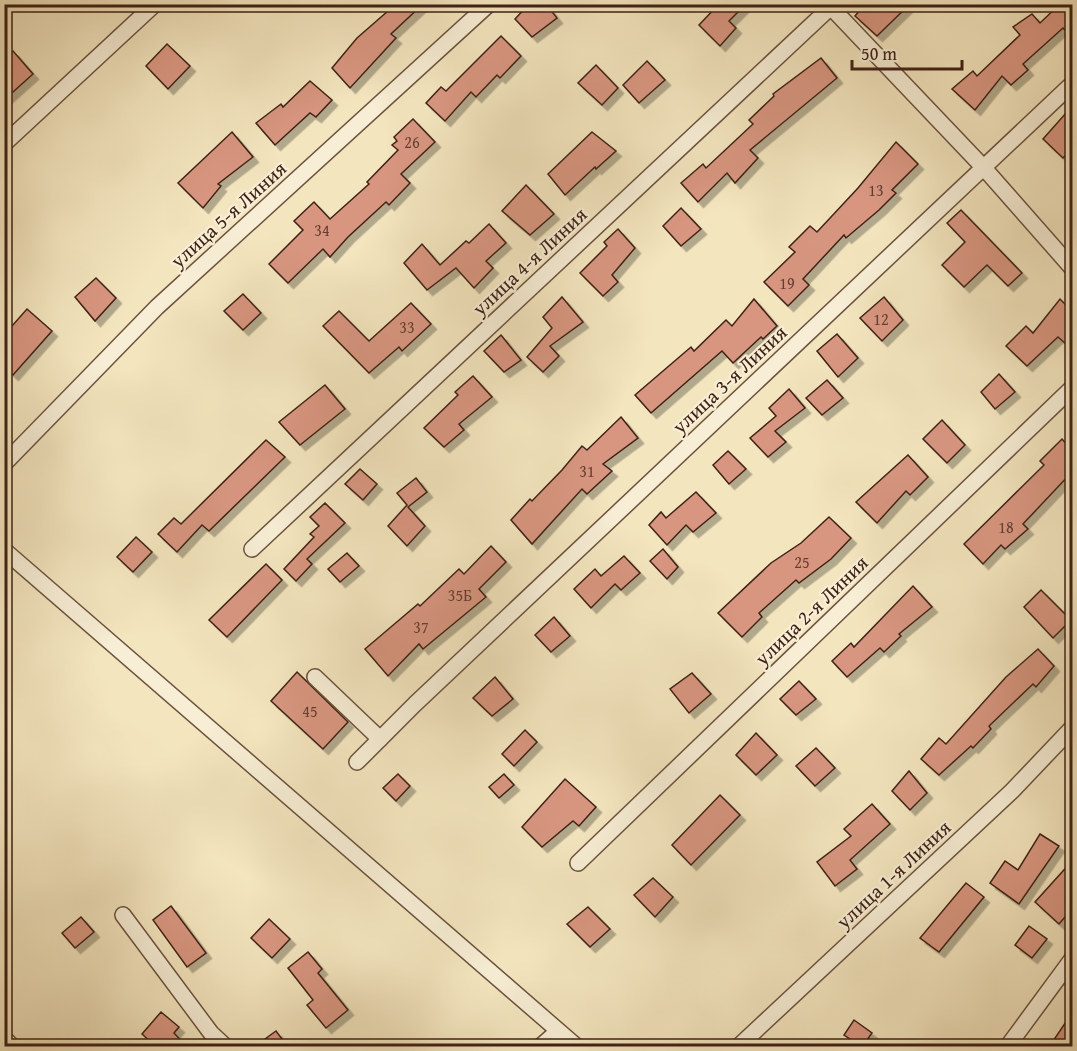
<svg xmlns="http://www.w3.org/2000/svg" width="1077" height="1051" font-family="'Gentium Book Plus',serif">
<style>
.building{fill:#d89680;stroke:#3f2115;stroke-width:1.5;filter:url(#shadow)}
.lines{fill:none;stroke-linecap:round;stroke-linejoin:round}
.minor-casing{stroke:#6c523f;stroke-width:18}
.minor{stroke:#f7eed5;stroke-width:15}
.labels{text-anchor:middle;dominant-baseline:central;stroke-width:4.5;stroke-linejoin:round;paint-order:stroke}
.number-label{font-size:16px;fill:#653e30}
.street-label{font-size:20px;fill:#3f2115;stroke:#f7eed5}
</style>
<defs>
<filter id="shadow"><feDropShadow dx="5.5" dy="5.5" stdDeviation="0" flood-color="#0004"/></filter>
</defs>
<rect width="100%" height="100%" fill="#f3e5be"/>
<filter id="stains"><feTurbulence type="fractalNoise" baseFrequency=".00333" numOctaves="4"/><feColorMatrix values="0 0 0 0 .2 0 0 0 0 .09 0 0 0 0 .02 0 0 0 .5 -.17"/></filter>
<radialGradient id="worn" r=".72"><stop offset=".6" stop-color="#630" stop-opacity="0"/><stop offset="1" stop-color="#630" stop-opacity=".3"/></radialGradient>
<!-- building -->
<g class="building">
<path d="M396,4H423L391,34L396,38L350,88L332,68L357,38Z"/>
<path d="M529,4H546L557,18L532,37L515,19Z"/>
<path d="M719,4H746L729,21L736,28L720,46L699,25Z"/>
<path d="M865,4H910L877,36L855,16Z"/>
<path d="M1060,4H1072V38L1063,28L1023,64L1028,70L1011,85L1002,76L975,110L952,89L973,71L977,76L1020,35L1013,27L1032,14L1040,23Z"/>
<path d="M501,36L521,56L500,78L497,75L476,97L471,92L445,121L426,103L441,87L446,91Z"/>
<path d="M167,44L190,66L168,89L146,66Z"/>
<path d="M13,51L33,74L4,100V59Z"/>
<path d="M821,58L837,78L750,150L758,158L735,183L727,173L698,202L681,183L703,164L706,168L753,124L749,120L774,96L773,94Z"/>
<path d="M647,61L665,80L639,103L623,85Z"/>
<path d="M596,65L618,88L602,105L578,83Z"/>
<path d="M310,81L332,100L316,117L310,113L275,145L256,123L281,104L283,107Z"/>
<path d="M1066,113L1072,119V148L1063,158L1043,139Z"/>
<path d="M413,119L435,142L401,174L410,183L389,205L386,202L348,237L330,257L323,249L288,283L269,264L303,230L294,221L314,202L330,219L369,184L367,182L398,150L392,145L397,141L394,137Z"/>
<path d="M232,132L253,157L218,184L221,186L203,208L178,183Z"/>
<path d="M592,132L616,151L596,169L595,167L565,195L548,174Z"/>
<path d="M896,142L918,164L892,190L896,193L879,210L846,238L844,235L803,279L809,285L788,306L764,282L795,252L789,247L810,226L817,232L858,188Z"/>
<path d="M526,185L554,214L530,235L502,211Z"/>
<path d="M681,208L701,229L681,246L663,226Z"/>
<path d="M961,210L1022,273L1008,286L987,265L964,287L942,265L965,242L947,223Z"/>
<path d="M489,224L506,243L486,261L493,268L474,288L456,268L427,290L404,263L422,244L440,265L466,241L469,243Z"/>
<path d="M618,229L635,248L612,275L618,282L603,296L580,273L607,246L604,242Z"/>
<path d="M96,278L116,298L95,321L75,297Z"/>
<path d="M243,294L261,313L243,330L224,311Z"/>
<path d="M562,297L583,322L550,346L559,356L543,372L527,357L552,328L543,317Z"/>
<path d="M884,297L903,320L882,341L860,318Z"/>
<path d="M754,299L777,326L763,339L761,337L733,363L722,351L651,413L635,395L691,347L694,351L726,320L732,326Z"/>
<path d="M1060,299L1072,311V338L1067,345L1058,337L1027,366L1006,346L1026,326L1033,333Z"/>
<path d="M411,303L431,324L402,351L399,347L369,373L323,326L339,311L369,341Z"/>
<path d="M27,309L52,331L13,375L4,367V335Z"/>
<path d="M837,334L858,358L838,377L817,351Z"/>
<path d="M501,335L521,360L504,372L484,351Z"/>
<path d="M999,374L1015,392L995,409L981,392Z"/>
<path d="M473,376L492,397L459,424L464,430L444,447L424,428L458,395L455,392Z"/>
<path d="M827,380L843,398L822,415L806,398Z"/>
<path d="M325,385L345,409L300,445L279,422Z"/>
<path d="M789,389L805,408L775,431L786,442L768,457L750,438L776,416L769,408Z"/>
<path d="M621,417L638,438L603,464L612,471L587,494L582,489L532,544L511,520L530,499L532,501L562,470L582,446L587,450Z"/>
<path d="M942,420L965,445L947,463L923,439Z"/>
<path d="M1062,439L1072,450V472L1023,524L1028,529L1005,549L1001,545L983,564L964,544L1044,465L1040,461Z"/>
<path d="M266,440L285,457L209,531L202,525L177,552L158,534L174,518L181,524Z"/>
<path d="M728,451L746,469L729,484L713,465Z"/>
<path d="M908,455L928,477L910,495L906,491L877,523L856,502Z"/>
<path d="M360,469L377,484L363,500L345,484Z"/>
<path d="M416,478L427,492L408,507L425,526L407,546L388,526L407,505L397,493Z"/>
<path d="M696,492L716,513L693,532L686,525L667,545L649,525L661,512L666,518Z"/>
<path d="M325,503L345,523L307,559L312,564L296,581L284,569L314,537L310,534L319,526L310,517Z"/>
<path d="M829,517L851,538L831,559L799,583L796,580L759,613L762,617L742,637L718,613L771,563L801,543Z"/>
<path d="M136,537L152,552L133,572L117,557Z"/>
<path d="M491,546L506,562L479,589L486,597L423,649L419,644L388,676L365,649L418,604L420,606L459,569L464,574Z"/>
<path d="M663,549L678,567L667,579L650,561Z"/>
<path d="M347,553L359,566L340,582L328,569Z"/>
<path d="M624,556L640,573L621,590L615,584L591,608L574,589L595,569L601,576Z"/>
<path d="M266,564L282,580L227,637L209,620Z"/>
<path d="M913,586L932,607L899,634L901,636L884,652L880,648L847,677L832,661L851,643L854,647Z"/>
<path d="M1041,590L1071,620L1053,638L1024,607Z"/>
<path d="M554,617L570,636L551,652L535,635Z"/>
<path d="M1038,649L1054,666L1036,687L1033,684L989,726L991,729L973,748L971,746L939,775L921,759L939,738L946,744L1006,677Z"/>
<path d="M297,672L348,722L323,749L271,701Z"/>
<path d="M692,673L711,694L689,713L670,689Z"/>
<path d="M495,677L513,699L492,716L473,698Z"/>
<path d="M799,681L816,699L796,715L780,699Z"/>
<path d="M525,730L537,742L514,766L502,754Z"/>
<path d="M756,733L777,755L756,775L736,755Z"/>
<path d="M816,748L835,768L815,786L796,766Z"/>
<path d="M909,771L927,793L910,810L892,791Z"/>
<path d="M398,774L410,786L396,801L383,788Z"/>
<path d="M504,774L514,785L499,798L489,787Z"/>
<path d="M565,779L596,807L579,826L573,821L542,847L522,827Z"/>
<path d="M720,795L740,815L691,865L672,845Z"/>
<path d="M872,804L890,824L850,860L857,869L835,886L817,862L851,836L844,829Z"/>
<path d="M1040,834L1059,846L1019,904L990,883L1005,861L1018,870Z"/>
<path d="M1072,861V909L1059,924L1035,902Z"/>
<path d="M653,878L673,897L655,917L634,895Z"/>
<path d="M966,883L984,897L939,952L920,938Z"/>
<path d="M171,906L206,953L187,967L153,920Z"/>
<path d="M588,907L610,929L590,947L567,924Z"/>
<path d="M81,917L94,932L75,948L62,933Z"/>
<path d="M269,919L290,939L272,958L251,938Z"/>
<path d="M1029,926L1047,939L1032,958L1015,945Z"/>
<path d="M308,952L322,969L318,973L348,1010L326,1028L307,1005L313,1000L288,968Z"/>
<path d="M161,1012L179,1027L174,1033L187,1047H156L142,1034Z"/>
<path d="M1072,1013V1047H1049Z"/>
<path d="M854,1020L872,1033L862,1047L844,1035Z"/>
<path d="M276,1031L288,1047H254Z"/>
</g>
<g class="lines">
<!-- minor casing -->
<g class="minor-casing">
<g id="minor">
<path d="M828,4L984,168L1072,268"/>
<path d="M4,144L155,4"/>
<path d="M4,464L157,307L489,4"/>
<path d="M252,549L834,4"/>
<path d="M4,550L576,1046"/>
<path d="M315,677L380,739"/>
<path d="M357,762L415,704L1072,84"/>
<path d="M578,863L1072,388"/>
<path d="M123,915L211,1033L225,1046"/>
<path d="M4,1038L12,1046"/>
<path d="M541,1046L558,1031"/>
<path d="M739,1046L1012,791L1072,728"/>
<path d="M1008,1046L1072,959"/>
</g>
</g>
<!-- minor -->
<use href="#minor" class="minor"/>
</g>
<g class="labels">
<!-- number labels -->
<g class="number-label">
<text x="412" y="142">26</text>
<text x="876" y="190">13</text>
<text x="322" y="230">34</text>
<text x="787" y="283">19</text>
<text x="881" y="319">12</text>
<text x="407" y="327">33</text>
<text x="587" y="471">31</text>
<text x="1006" y="527">18</text>
<text x="802" y="562">25</text>
<text x="460" y="595">35Б</text>
<text x="421" y="627">37</text>
<text x="310" y="711">45</text>
</g>
<!-- street labels -->
<g class="street-label">
<text transform="translate(228 214) rotate(-42)">улица 5-я Линия</text>
<text transform="translate(529 261) rotate(-43)">улица 4-я Линия</text>
<text transform="translate(729 379) rotate(-43)">улица 3-я Линия</text>
<text transform="translate(811 610) rotate(-44)">улица 2-я Линия</text>
<text transform="translate(893 874) rotate(-43)">улица 1-я Линия</text>
</g>
</g>
<!-- margin -->
<rect width="1077" height="1051" fill="none" stroke="#f3e5be" stroke-width="24"/>
<rect x="6" y="6" width="1065" height="1039" fill="none" stroke="#3f2115" stroke-width="3"/>
<rect x="12" y="12" width="1053" height="1027" fill="none" stroke="#3f2115" stroke-width="1.5"/>
<!-- scale -->
<path d="M852 60v9h110v-9" fill="none" stroke="#3f2115" stroke-width="3"/>
<text x="861" y="60" font-size="18" fill="#3f2115" stroke="#f7eed5" stroke-width="4.5" paint-order="stroke">50 m</text>
<rect width="100%" height="100%" filter="url(#stains)"/>
<rect width="100%" height="100%" fill="url(#worn)"/>
</svg>
